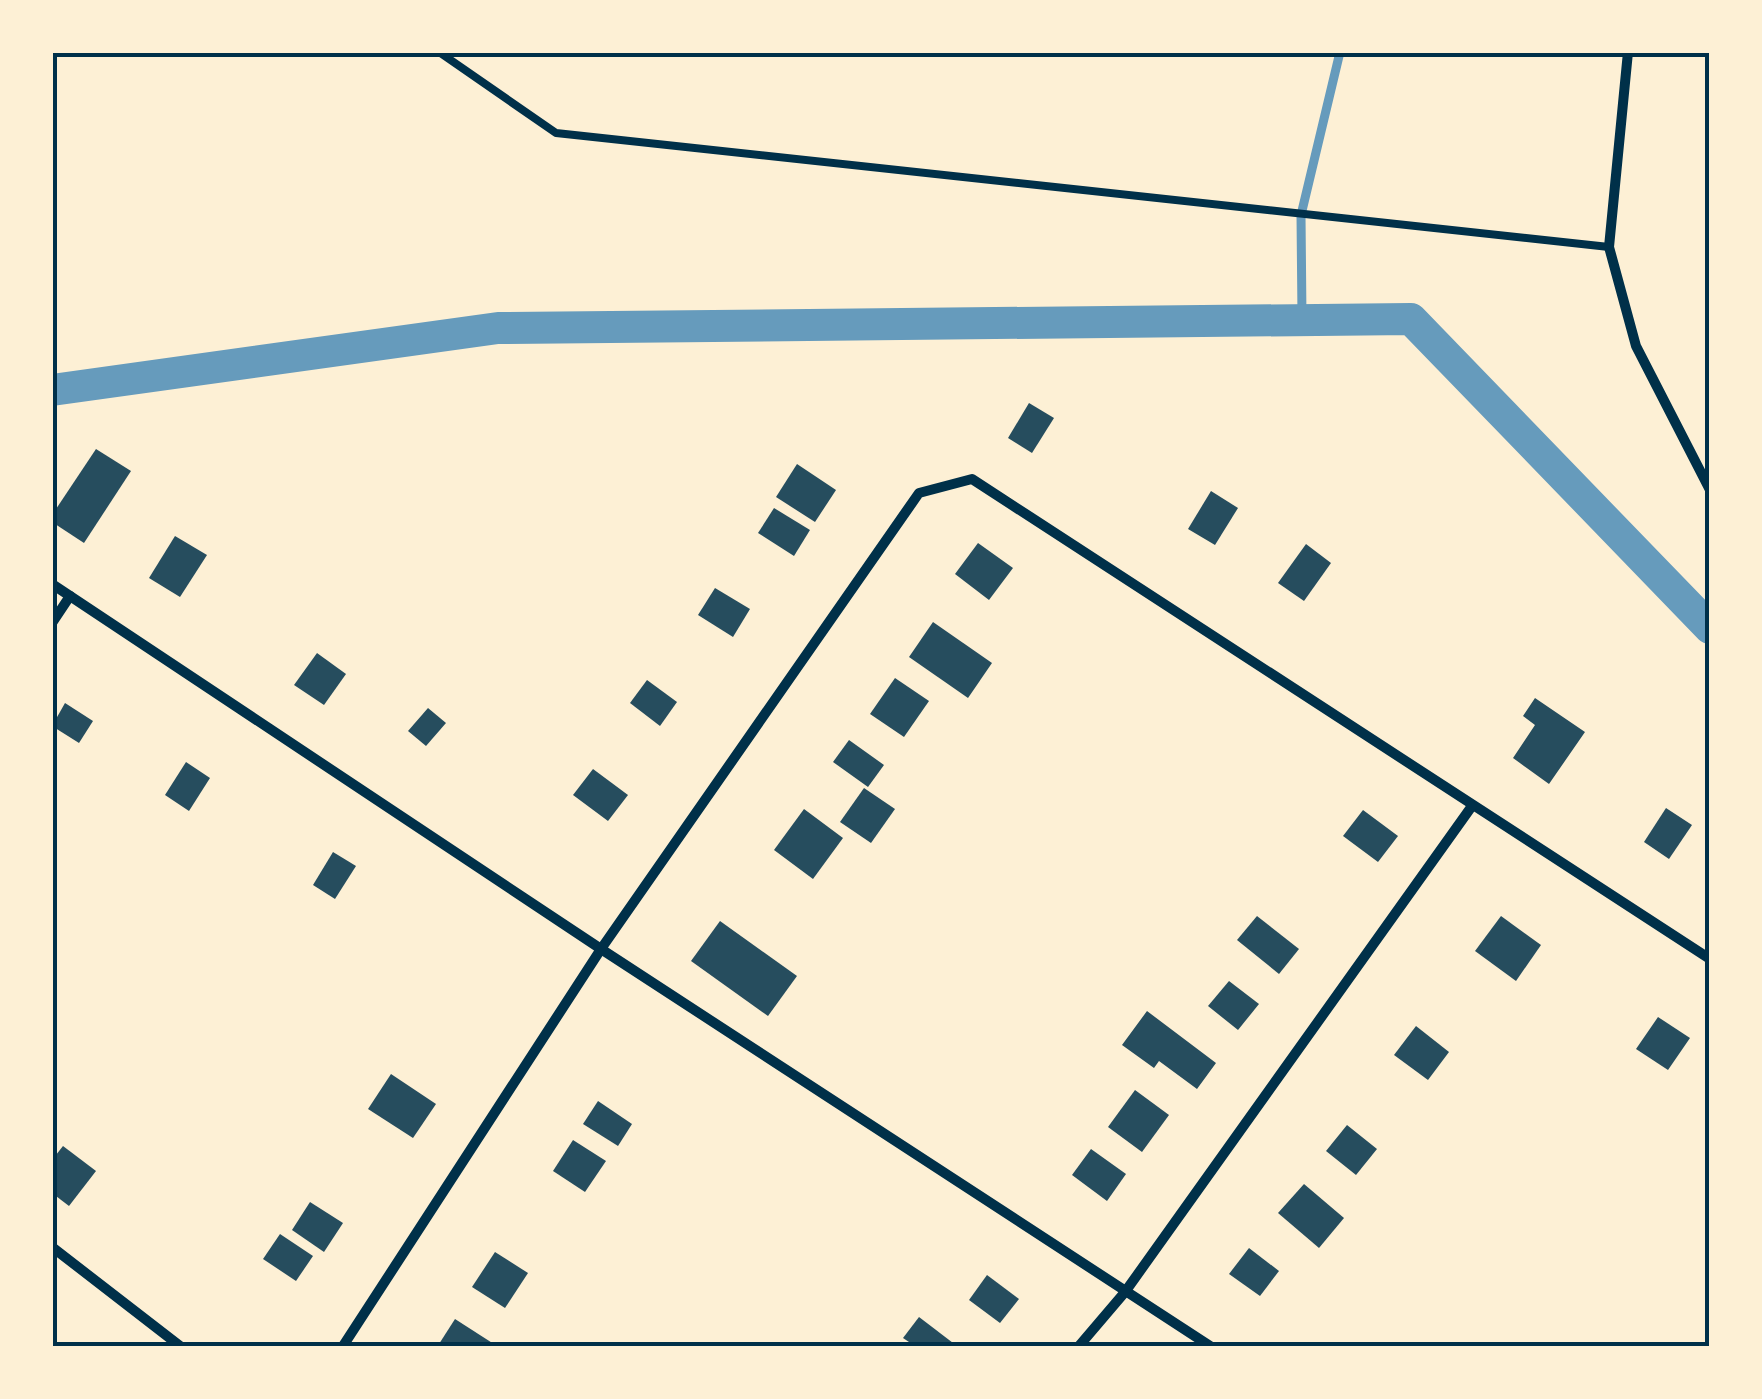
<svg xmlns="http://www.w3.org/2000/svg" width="1762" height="1399" font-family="Lato,sans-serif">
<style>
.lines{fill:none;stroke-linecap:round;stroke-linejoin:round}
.stream{stroke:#669bbc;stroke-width:9}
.canal{stroke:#669bbc;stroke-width:32}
.building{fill:#264d5e}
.service{stroke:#003049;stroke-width:8}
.minor{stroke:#003049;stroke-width:10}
.neatline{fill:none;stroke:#003049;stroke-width:4}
</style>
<rect width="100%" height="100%" fill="#fdf0d5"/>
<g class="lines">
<!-- stream -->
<path class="stream" d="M1302,318L1301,215L1340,52"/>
<!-- canal -->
<path class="canal" d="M52,390L498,328L1411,319L1710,628"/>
</g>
<!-- building -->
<g class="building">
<path d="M1029,403L1054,418L1032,453L1008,438Z"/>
<path d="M96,449L131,471L84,543L52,522V515Z"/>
<path d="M797,464L836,490L815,522L776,497Z"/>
<path d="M1211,491L1238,508L1215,545L1188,529Z"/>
<path d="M774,508L810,530L794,556L758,533Z"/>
<path d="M175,536L207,555L180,597L149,578Z"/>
<path d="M978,543L1013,568L989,600L955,574Z"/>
<path d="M1306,544L1331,563L1304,601L1278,583Z"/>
<path d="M715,588L750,609L733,637L698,615Z"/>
<path d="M933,622L992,663L968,698L909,657Z"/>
<path d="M317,653L346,674L324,705L294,685Z"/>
<path d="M895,678L929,701L904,737L870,714Z"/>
<path d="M647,680L677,702L660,726L630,703Z"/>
<path d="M1535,698L1585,732L1549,784L1513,758L1535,725L1523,716Z"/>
<path d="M65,703L93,721L79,743L52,726Z"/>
<path d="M428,708L446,723L426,746L408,731Z"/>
<path d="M849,740L884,765L868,787L833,762Z"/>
<path d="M186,762L210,778L189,811L165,795Z"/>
<path d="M593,769L628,795L608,821L573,795Z"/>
<path d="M864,788L895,809L871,843L840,822Z"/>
<path d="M1666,808L1692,825L1669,859L1644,842Z"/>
<path d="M804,809L843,838L813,879L774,850Z"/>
<path d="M1363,810L1398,836L1378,862L1343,836Z"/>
<path d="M333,852L356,866L335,899L313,885Z"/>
<path d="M1257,916L1299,949L1279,974L1237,940Z"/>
<path d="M1501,916L1541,945L1516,981L1475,951Z"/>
<path d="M720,921L797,976L768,1016L691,961Z"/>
<path d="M1229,981L1259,1004L1238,1030L1208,1006Z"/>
<path d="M1147,1011L1216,1063L1197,1089L1159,1061L1154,1068L1122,1045Z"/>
<path d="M1658,1017L1690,1038L1668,1070L1636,1049Z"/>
<path d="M1416,1026L1449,1052L1428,1080L1394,1055Z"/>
<path d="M391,1074L436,1104L413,1138L368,1109Z"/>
<path d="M1135,1090L1169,1115L1142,1152L1108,1127Z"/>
<path d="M598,1101L632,1124L618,1146L583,1124Z"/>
<path d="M1347,1125L1377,1149L1356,1175L1326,1151Z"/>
<path d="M573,1140L606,1161L585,1192L553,1171Z"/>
<path d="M63,1146L96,1171L69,1206L52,1193V1160Z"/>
<path d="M1091,1149L1126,1174L1107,1201L1072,1175Z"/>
<path d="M1304,1184L1344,1218L1319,1248L1278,1213Z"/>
<path d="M310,1202L343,1223L324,1252L292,1230Z"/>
<path d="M280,1234L313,1256L296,1281L263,1259Z"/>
<path d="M1249,1248L1279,1271L1260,1296L1229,1274Z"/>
<path d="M495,1252L528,1273L505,1308L472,1287Z"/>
<path d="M987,1275L1019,1299L1000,1323L969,1300Z"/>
<path d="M919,1317L957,1346H915L903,1338Z"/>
<path d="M455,1319L497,1346H443L439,1344Z"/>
</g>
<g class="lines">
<!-- service -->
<path class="service" d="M439,52L556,133L1609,247"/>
<!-- minor -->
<g class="minor">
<path d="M1628,52L1609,247L1636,346L1710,490"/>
<path d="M52,584L601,949L1210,1346"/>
<path d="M52,623L70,596"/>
<path d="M52,1247L180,1346"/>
<path d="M343,1346L601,949L919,493L972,479L1710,959"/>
<path d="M1079,1346L1125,1292L1472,806"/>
</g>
</g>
<!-- border -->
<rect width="1762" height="1399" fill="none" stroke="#fdf0d5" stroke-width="110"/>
<rect x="55" y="55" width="1652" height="1289" class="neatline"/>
</svg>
